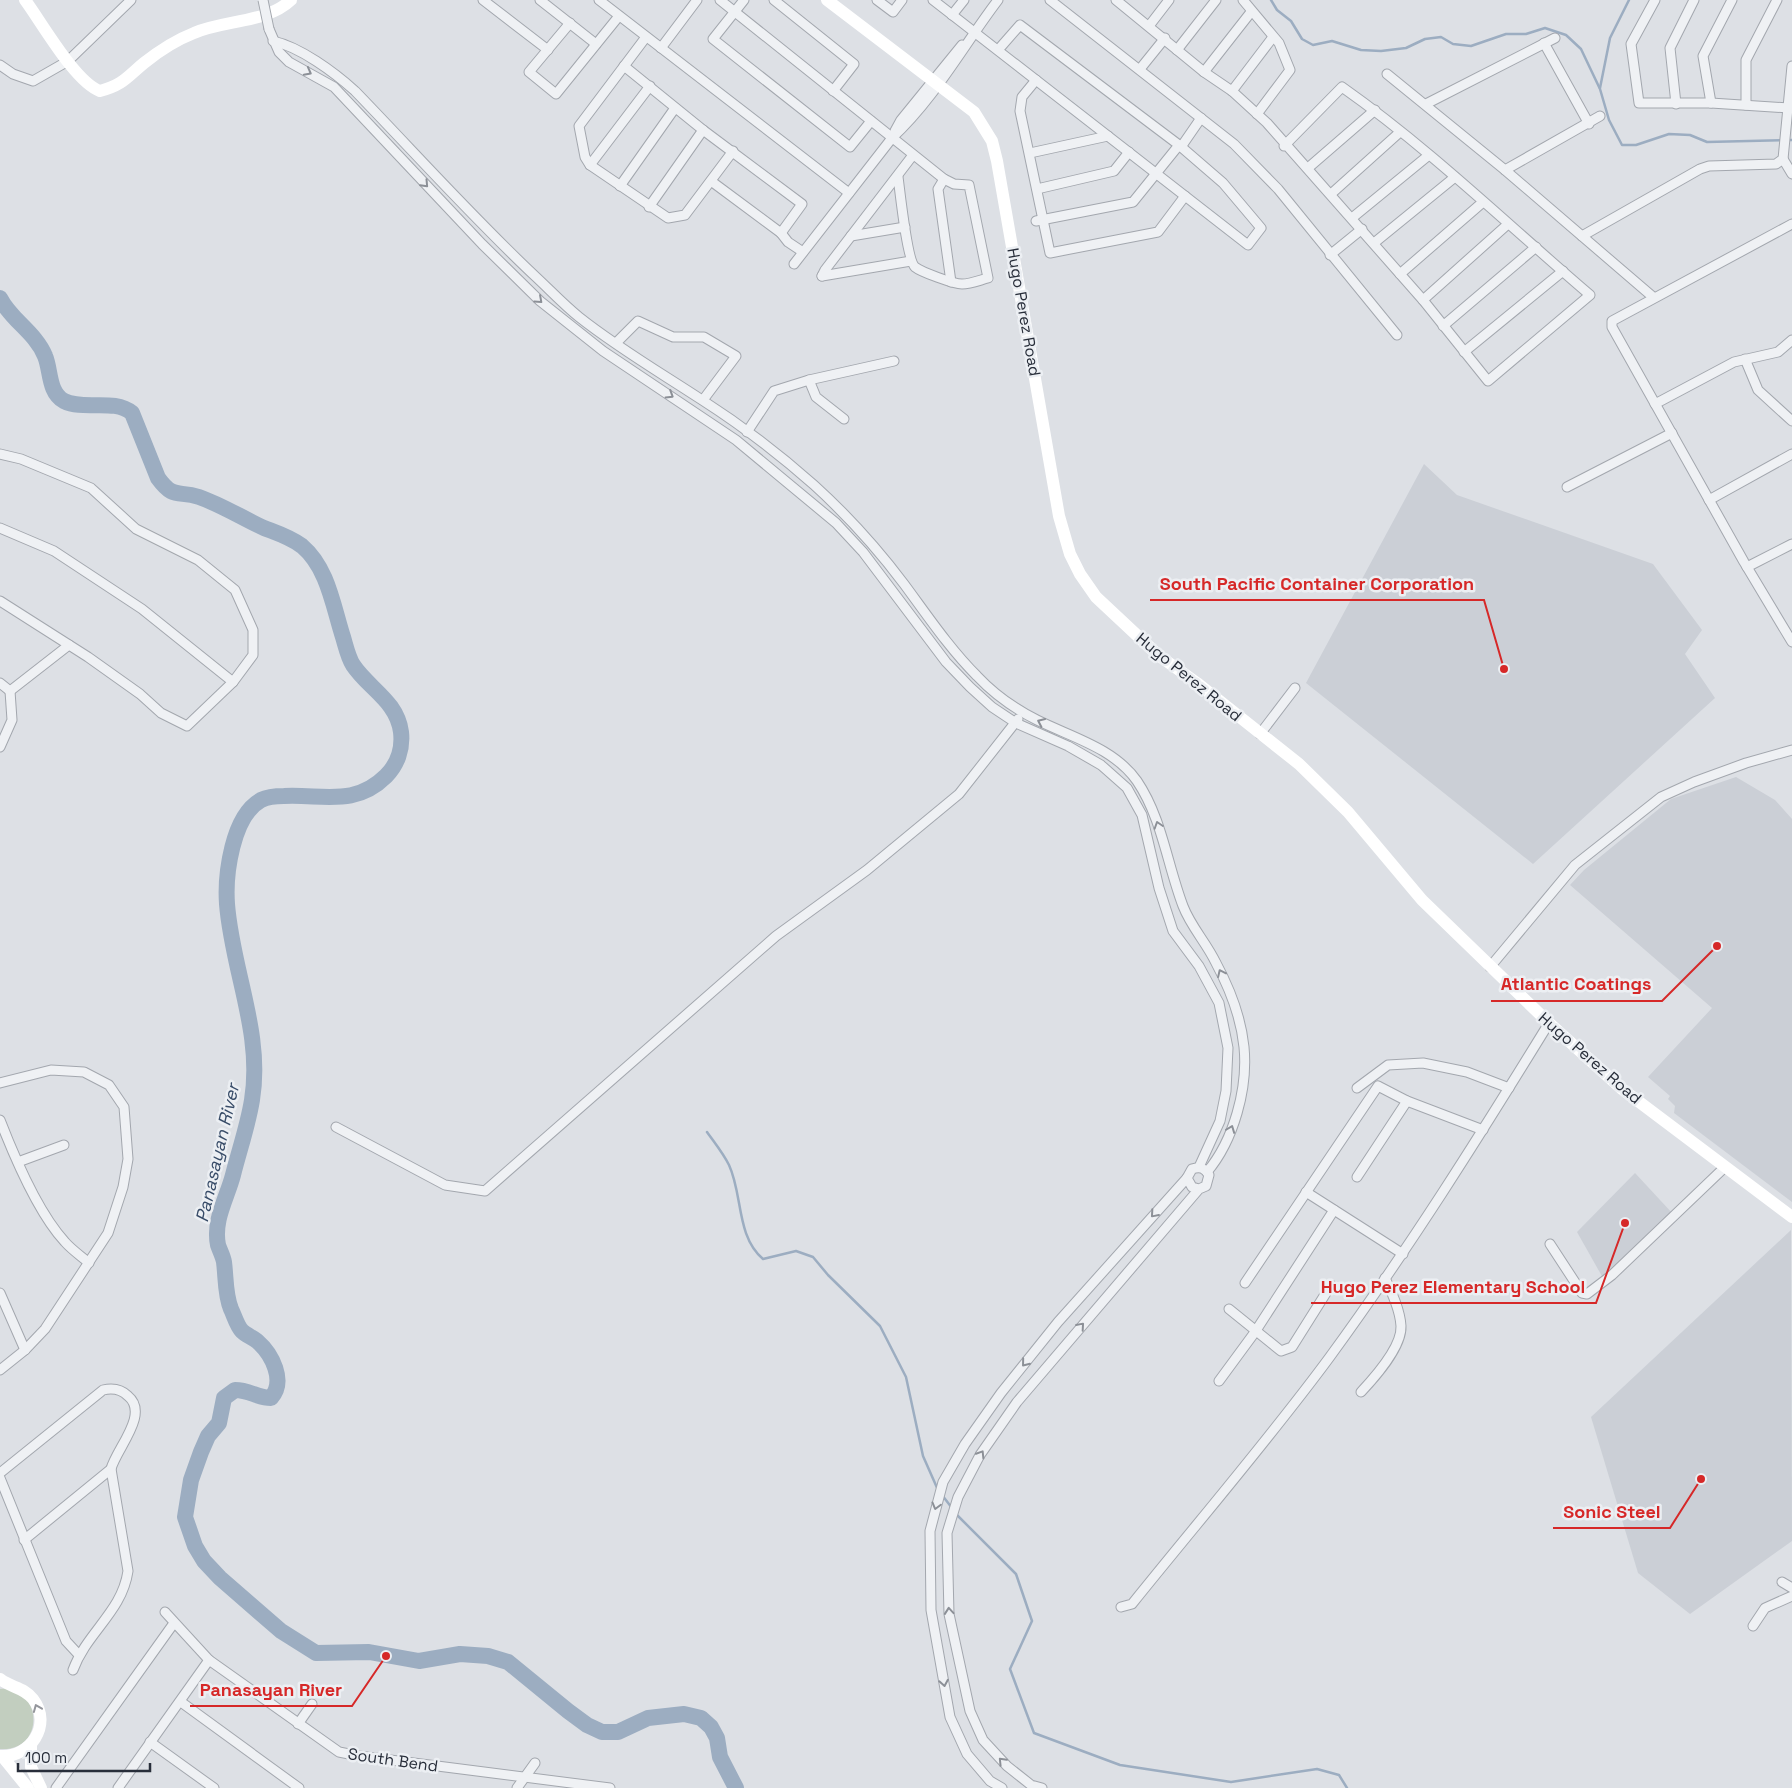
<svg xmlns="http://www.w3.org/2000/svg" width="1792" height="1788" font-family="'Space Grotesk',sans-serif">
<style>
.built{fill:#cbcfd6}
.green{fill:#c2cebf}
.lines{fill:none;stroke-linecap:round;stroke-linejoin:round}
.stream{stroke:#9cadc1;stroke-width:2.5}
.river{stroke:#9cadc1;stroke-width:16}
.street-casing{stroke:#a3a7ae;stroke-width:11}
.street{stroke:#eff1f4;stroke-width:9}
.secondary{stroke:#fff;stroke-width:12}
.street-bridge-casing{stroke:#a3a7ae;stroke-width:11;stroke-linecap:butt}
.street-bridge{stroke:#eff1f4;stroke-width:9}
.oneway{stroke:#8c9097}
.oneway2{stroke:#94969c}
.labels{text-anchor:middle;dominant-baseline:central;stroke-width:5;stroke-linejoin:round;paint-order:stroke}
.street-label{font-size:16px;fill:#282e3a;stroke:#eceff3}
.water-label{font-size:18px;font-style:italic;fill:#384c68;stroke:#eceff3}
.leader{fill:none;stroke:#d62828;stroke-width:2}
.callout-dot{fill:#d62828;stroke:#eceff3;stroke-width:2}
.callout-label{font-size:18px;text-anchor:middle;font-weight:bold;fill:#d62828;stroke:#eceff3;stroke-width:5;stroke-linejoin:round;paint-order:stroke}
</style>
<rect width="100%" height="100%" fill="#dde0e5"/>
<!-- built -->
<g class="built">
<path d="M1424,464L1457,495L1653,564L1702,630L1685,654L1715,698L1533,864L1306,683Z"/>
<path d="M1736,777L1775,800L1792,819V1202L1674,1113L1675,1106L1668,1099L1670,1096L1648,1077L1712,1008L1570,885L1584,870L1671,799Z"/>
<path d="M1635,1173L1673,1214L1603,1278L1577,1232Z"/>
<path d="M1791,1230L1792,1541L1690,1614L1638,1573L1591,1417Z"/>
</g>
<!-- green -->
<path class="green" d="M0,1689C42,1684 47,1752 0,1749Z"/>
<g class="lines">
<!-- stream -->
<g class="stream">
<path d="M1271,0L1277,10L1291,21L1302,39L1313,45L1332,41L1361,50L1381,51L1406,48L1425,39L1441,37L1453,44L1471,46L1506,34H1526L1545,28L1566,35L1581,49L1600,89L1609,120L1622,145H1636L1669,134L1690,135L1707,142L1792,140"/>
<path d="M1600,88L1610,38L1629,0"/>
<path d="M707,1132C714,1142 723,1153 729,1165C743,1195 736,1236 763,1259L796,1251L813,1257L828,1275L880,1326L906,1377L923,1456L938,1490"/>
<path d="M942,1495L952,1508"/>
<path d="M955,1513L1016,1574L1032,1621L1010,1669L1034,1733L1120,1765L1231,1782L1317,1769L1339,1775L1347,1788"/>
</g>
<!-- river -->
<path class="river" d="M0,298C11,320 36,333 45,356C51,370 48,392 64,401C84,411 114,398 132,413L158,478C174,500 178,490 199,497C222,505 242,518 264,528C277,533 290,537 302,546C328,568 333,606 343,637C346,647 348,657 353,665C369,689 397,701 401,732C403,749 397,765 386,776C355,807 323,794 284,796C277,796 267,797 261,800C232,816 225,875 227,904C232,970 263,1033 252,1100C248,1125 239,1151 233,1175C227,1198 213,1220 218,1245C220,1251 223,1256 224,1262C226,1277 225,1295 231,1309C234,1315 237,1326 242,1331C246,1335 252,1337 257,1341C272,1354 286,1381 271,1398C257,1398 250,1390 235,1390L224,1398L219,1423L208,1436L201,1452L191,1480L185,1517L195,1546L204,1561L220,1578L281,1631L316,1653L369,1652L419,1661L460,1654L488,1656L508,1662L568,1711L587,1725L602,1732H618L648,1718L684,1714L701,1718L711,1727L717,1738L720,1757L736,1788"/>
<!-- street casing -->
<g class="street-casing">
<g id="street">
<path d="M483,0L548,50"/>
<path d="M540,0L596,44"/>
<path d="M599,0L849,193"/>
<path d="M720,0L944,179L954,184L969,185L988,278C980,280 971,284 962,284C954,284 921,272 915,267C907,260 900,191 898,177"/>
<path d="M744,0L713,39L850,147L871,121"/>
<path d="M774,0L854,64L833,91"/>
<path d="M877,0L893,12L902,0"/>
<path d="M933,0L1248,245L1261,228L1223,183L1179,145L1020,25L998,50"/>
<path d="M1050,0L1234,144L1278,189L1397,335"/>
<path d="M1116,0L1204,72L1232,91L1267,123L1423,300L1488,381L1590,295C1508,225 1430,149 1342,87L1284,146"/>
<path d="M1243,0L1279,43L1290,70L1257,114"/>
<path d="M1655,0L1631,44L1639,103H1711L1789,108"/>
<path d="M952,15L964,0"/>
<path d="M570,23L529,72L556,94L619,16"/>
<path d="M1149,26L1169,0"/>
<path d="M269,29L279,52L289,62L334,87L482,244L540,301L603,351L736,440L836,523L863,552L946,662L970,687L992,707L1016,723L1068,746L1101,765L1127,788L1142,815L1159,888L1173,931L1199,966L1219,1003L1228,1048L1226,1091L1220,1121L1199,1167"/>
<path d="M646,37L579,126L585,157L590,165L668,218L685,215L733,151"/>
<path d="M273,41C300,47 334,72 355,91C415,153 473,218 536,277C550,290 564,305 579,317C618,348 661,373 702,400C741,425 779,454 814,485C847,515 877,548 904,584C927,615 949,648 977,676C994,694 1015,709 1037,720C1071,737 1114,748 1137,781C1162,818 1167,864 1183,906C1191,927 1206,942 1216,963C1230,989 1241,1017 1244,1047C1248,1088 1234,1140 1207,1172"/>
<path d="M1544,43L1589,124"/>
<path d="M661,48L697,0"/>
<path d="M1177,50L1216,0"/>
<path d="M0,65L13,74L33,81L68,61L131,0"/>
<path d="M624,66L703,130L802,204L781,233"/>
<path d="M1140,69L1165,38"/>
<path d="M1204,72L1251,12"/>
<path d="M1387,74L1505,170L1653,297"/>
<path d="M1036,80L1022,97L1020,111L1050,253L1158,232L1185,196"/>
<path d="M1232,91L1273,37"/>
<path d="M1711,103L1703,56L1732,0"/>
<path d="M1426,104L1555,38"/>
<path d="M1676,104L1670,48L1694,0"/>
<path d="M1746,105V60L1777,0"/>
<path d="M895,131L901,120L962,45"/>
<path d="M1181,147L1201,118"/>
<path d="M1030,153L1108,136"/>
<path d="M1783,159L1792,174"/>
<path d="M590,165L650,86"/>
<path d="M1308,168L1375,110"/>
<path d="M1505,170L1600,116"/>
<path d="M944,179L938,189L951,282"/>
<path d="M711,181L781,233L788,242L803,252"/>
<path d="M620,186L675,108"/>
<path d="M1037,189L1114,171L1129,152"/>
<path d="M1331,194L1400,132"/>
<path d="M649,207L703,130"/>
<path d="M1352,218L1429,155"/>
<path d="M1036,221L1133,202L1179,145"/>
<path d="M1792,224L1612,321V327L1744,562L1792,642"/>
<path d="M851,236L905,227"/>
<path d="M1582,236L1700,169L1709,166L1776,164L1783,159L1792,66"/>
<path d="M1374,243L1455,177"/>
<path d="M1330,255L1362,229"/>
<path d="M794,264L892,138C935,98 963,46 998,0"/>
<path d="M1400,274L1483,202"/>
<path d="M822,276L825,270L913,155"/>
<path d="M822,276L911,261"/>
<path d="M1423,300L1508,224"/>
<path d="M1443,326L1536,247"/>
<path d="M616,343L638,321L673,337H704L736,356L703,400"/>
<path d="M1464,352L1563,271"/>
<path d="M1745,359L1758,390L1792,421"/>
<path d="M809,380L816,397L844,419"/>
<path d="M1655,404L1734,362L1778,352L1792,340"/>
<path d="M747,432L774,391L809,380L894,361"/>
<path d="M0,454L21,459L91,488L136,529L198,560L235,590L253,630V655L233,682L187,726L161,713L140,694L88,657L0,601"/>
<path d="M1567,487L1672,433"/>
<path d="M1709,500L1792,454"/>
<path d="M0,528L54,551L142,609L233,682"/>
<path d="M1747,567L1792,544"/>
<path d="M0,683L10,691"/>
<path d="M10,691L69,645"/>
<path d="M1260,734L1295,688"/>
<path d="M0,747L12,720L10,691"/>
<path d="M1490,967L1575,865L1661,797L1694,782L1746,763L1792,750"/>
<path d="M0,1083L51,1070L84,1072L109,1085L124,1107L128,1159L123,1187L108,1233L45,1329L25,1350L0,1370"/>
<path d="M1357,1088L1388,1065L1423,1063L1467,1072L1509,1088"/>
<path d="M0,1120C14,1156 39,1214 65,1242C72,1250 81,1256 89,1263"/>
<path d="M336,1127L445,1185L485,1191L776,936L867,870L959,794L1018,719"/>
<path d="M18,1162L64,1145"/>
<path d="M1357,1177L1407,1101"/>
<path d="M1306,1192L1403,1254"/>
<path d="M1550,1244L1582,1293L1587,1294L1612,1275L1725,1167"/>
<path d="M1245,1283L1378,1086L1407,1101L1483,1130"/>
<path d="M0,1293L25,1350"/>
<path d="M1229,1309L1281,1351L1292,1347L1331,1285"/>
<path d="M1219,1381L1255,1332L1334,1210"/>
<path d="M1361,1392C1375,1377 1402,1347 1401,1326C1400,1310 1392,1293 1385,1278"/>
<path d="M0,1473L103,1390C112,1388 121,1389 128,1396C150,1414 116,1449 111,1469L128,1571C122,1612 87,1632 73,1670"/>
<path d="M0,1478L66,1641L79,1655"/>
<path d="M24,1540L111,1469"/>
<path d="M1782,1582L1792,1588"/>
<path d="M1121,1607L1132,1604C1197,1523 1267,1442 1329,1358C1408,1250 1479,1137 1549,1023"/>
<path d="M165,1612L209,1660L339,1752L359,1756L610,1788"/>
<path d="M1753,1626L1765,1608L1792,1596"/>
<path d="M181,1702L299,1788"/>
<path d="M298,1724L312,1704"/>
<path d="M150,1742L214,1788"/>
<path d="M56,1788L174,1623"/>
<path d="M118,1788L209,1660"/>
<path d="M517,1788L535,1763"/>
<path d="M1002,1788L990,1781L967,1754L950,1717L931,1610L930,1531L943,1482L965,1444L1001,1393L1058,1322L1187,1178"/>
<path d="M1042,1788L1031,1785L1007,1766L983,1740L970,1711L949,1614L947,1533L958,1497L980,1455L1017,1402L1199,1189L1206,1186L1209,1175C1205,1168 1200,1166 1192,1169L1187,1178L1192,1187L1199,1189"/>
</g>
</g>
<!-- street -->
<use href="#street" class="street"/>
<!-- secondary -->
<g class="secondary">
<path d="M25,0C42,23 75,82 100,91C123,85 127,77 144,63C159,51 176,40 194,33C224,20 267,23 291,0"/>
<path d="M827,0L974,112L992,141L997,161L1059,516L1070,554L1080,574L1096,597L1158,655L1197,683L1299,764L1348,812L1422,900L1549,1023L1622,1089L1792,1217"/>
<path d="M0,1679C11,1688 24,1687 33,1699C53,1725 30,1758 0,1756"/>
<path d="M31,1744V1767L41,1788"/>
<path d="M2,1756L28,1788"/>
</g>
<!-- street-bridge casing -->
<g class="street-bridge-casing">
<path id="street-bridge" d="M263,0L269,29"/>
</g>
<!-- street-bridge -->
<use href="#street-bridge" class="street-bridge"/>
</g>
<!-- one-way arrows -->
<defs><path id="oneway-chevron" d="M-2-3.5L2.5 0L-2 3.5" fill="none" stroke-width="1.6" stroke-linecap="round" stroke-linejoin="round" transform="scale(1.25)"/></defs>
<g class="oneway">
<use href="#oneway-chevron" transform="translate(308 72) rotate(28)"/>
<use href="#oneway-chevron" transform="translate(425 184) rotate(47)"/>
<use href="#oneway-chevron" transform="translate(539 300) rotate(42)"/>
<use href="#oneway-chevron" transform="translate(670 395) rotate(32)"/>
<use href="#oneway-chevron" transform="translate(1041 722) rotate(-155)"/>
<use href="#oneway-chevron" transform="translate(1158 825) rotate(-108)"/>
<use href="#oneway-chevron" transform="translate(1221 973) rotate(-115)"/>
<use href="#oneway-chevron" transform="translate(1231 1129) rotate(-69)"/>
<use href="#oneway-chevron" transform="translate(1154 1214) rotate(131)"/>
<use href="#oneway-chevron" transform="translate(1081 1326) rotate(-49)"/>
<use href="#oneway-chevron" transform="translate(1025 1363) rotate(129)"/>
<use href="#oneway-chevron" transform="translate(981 1454) rotate(-58)"/>
<use href="#oneway-chevron" transform="translate(936 1506) rotate(105)"/>
<use href="#oneway-chevron" transform="translate(949 1611) rotate(-95)"/>
<use href="#oneway-chevron" transform="translate(944 1683) rotate(80)"/>
<use href="#oneway-chevron" transform="translate(1002 1761) rotate(-134)"/>
</g>
<use class="oneway2" href="#oneway-chevron" transform="translate(37 1708) rotate(-112)"/>
<g class="labels">
<!-- street labels -->
<g class="street-label">
<text transform="translate(1024 312) rotate(80)">Hugo Perez Road</text>
<text transform="translate(1189 677) rotate(39)">Hugo Perez Road</text>
<text transform="translate(1590 1058) rotate(41)">Hugo Perez Road</text>
<text transform="translate(393 1760) rotate(8)">South Bend</text>
</g>
<!-- water labels -->
<g class="water-label">
<text transform="translate(217 1153) rotate(-77)">Panasayan River</text>
</g>
</g>
<!-- callouts -->
<path class="leader" d="M1504 669L1484 600H1150M1717 946L1662 1001H1491M1625 1223L1596 1303H1311M1701 1479L1670 1528H1553M386 1656L352 1706H190"/>
<g class="callout-dot">
<circle cx="1504" cy="669" r="5"/>
<circle cx="1717" cy="946" r="5"/>
<circle cx="1625" cy="1223" r="5"/>
<circle cx="1701" cy="1479" r="5"/>
<circle cx="386" cy="1656" r="5"/>
</g>
<g class="callout-label">
<text x="1317" y="590">South Pacific Container Corporation</text>
<text x="1576" y="990">Atlantic Coatings</text>
<text x="1453" y="1293">Hugo Perez Elementary School</text>
<text x="1612" y="1518">Sonic Steel</text>
<text x="271" y="1696">Panasayan River</text>
</g>
<!-- scale -->
<path d="M18 1763v8h132v-8" fill="none" stroke="#282e3a" stroke-width="2.5"/>
<text x="25" y="1763" font-size="15" fill="#282e3a" stroke="#eceff3" stroke-width="4" paint-order="stroke">100 m</text>
</svg>
